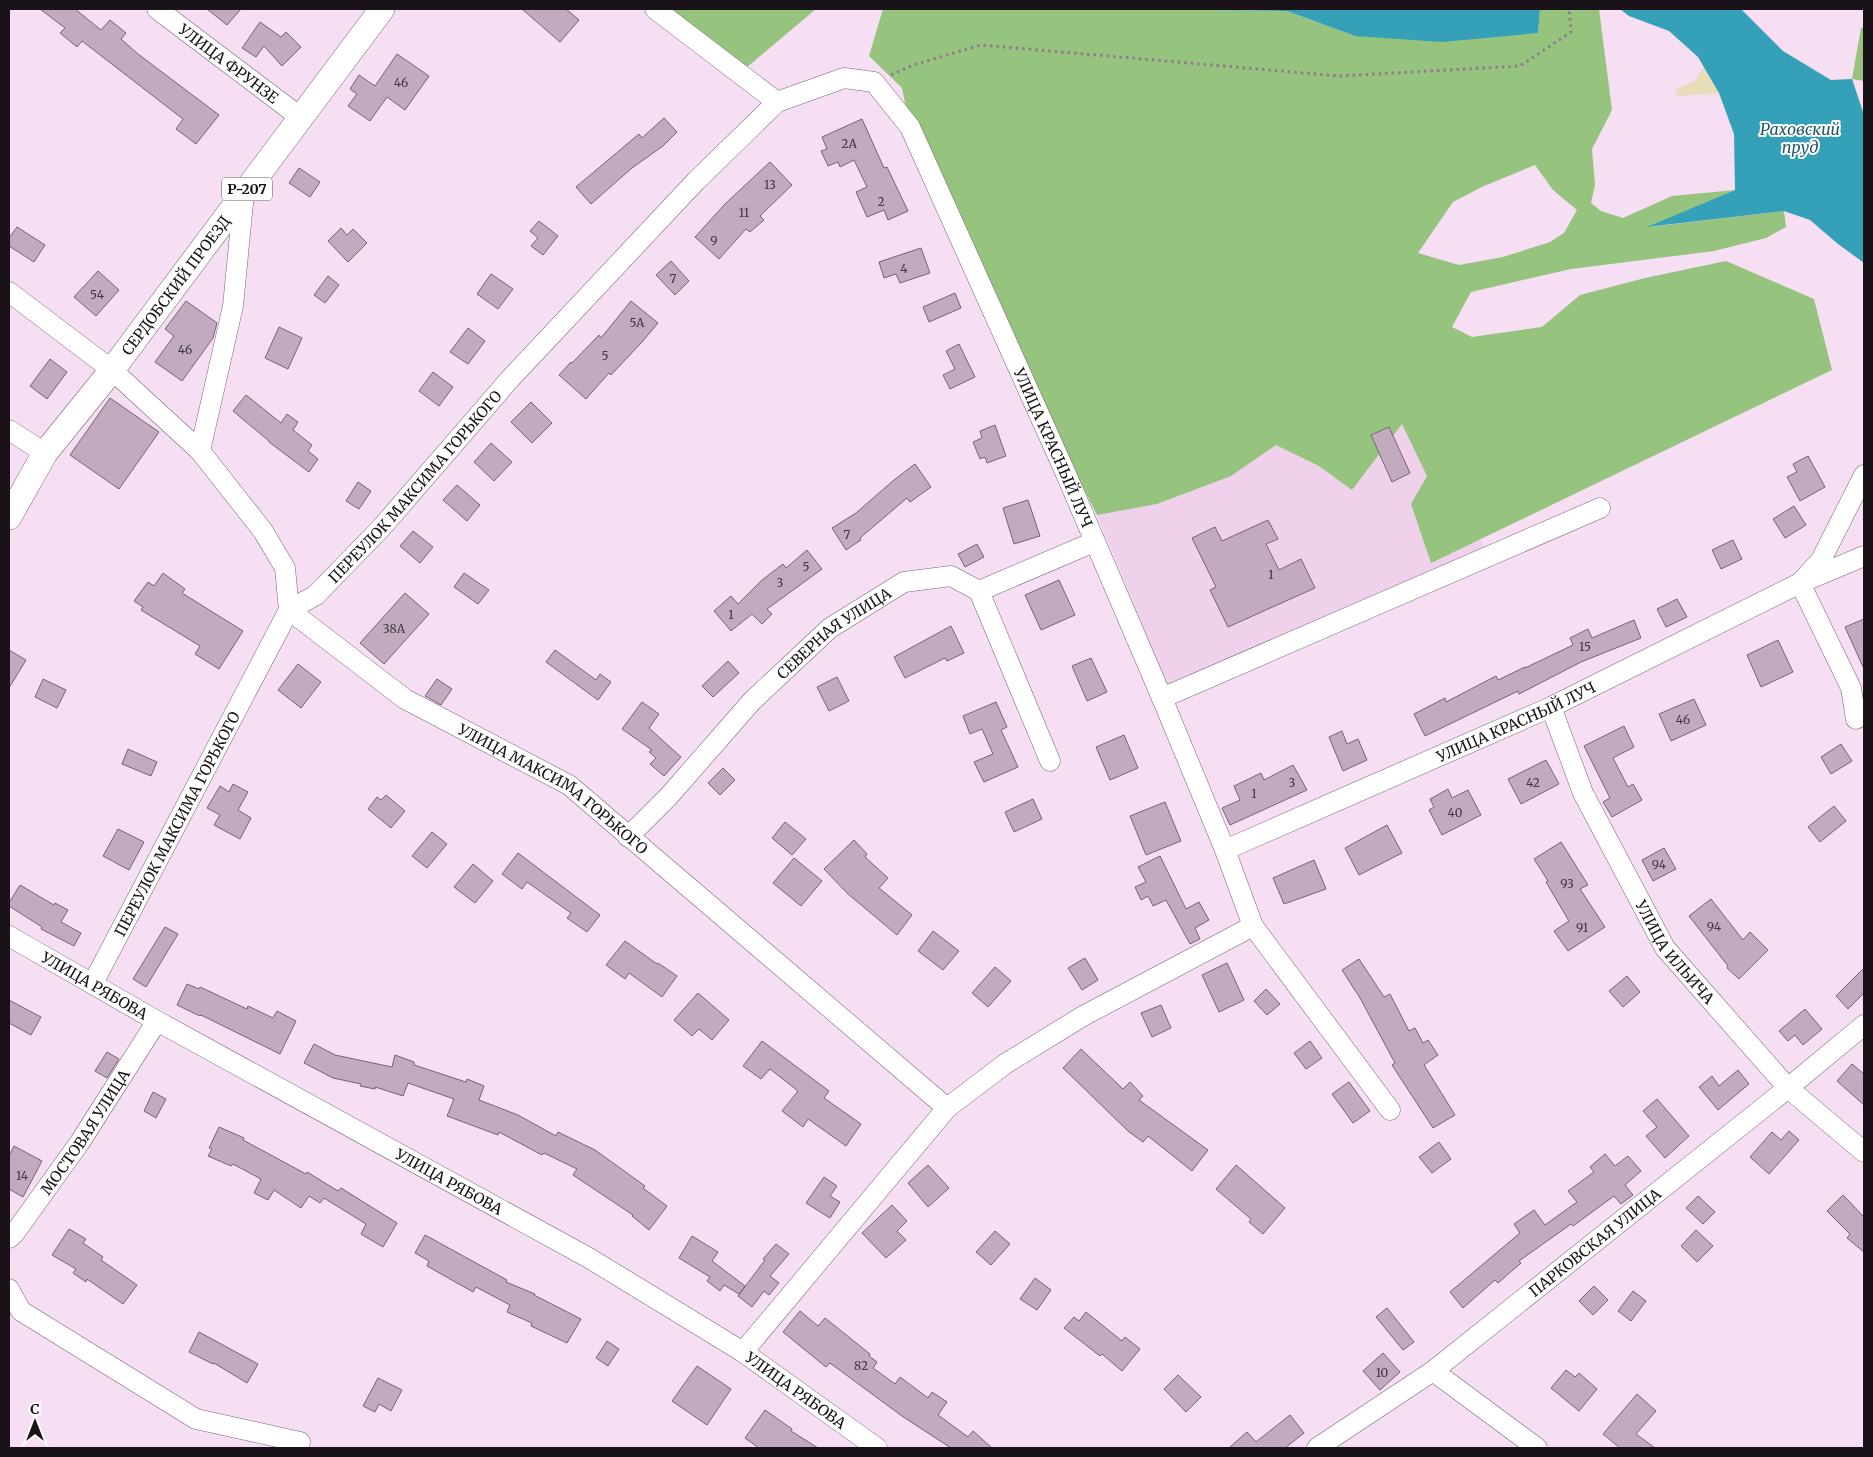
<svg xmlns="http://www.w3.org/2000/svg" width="1873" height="1457" font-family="Merriweather,serif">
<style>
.built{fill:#efd1ec}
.green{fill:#96c47e;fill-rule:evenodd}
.sand{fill:#e7ddb8}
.water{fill:#34a1b8}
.building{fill:#c2abbf;stroke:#776375}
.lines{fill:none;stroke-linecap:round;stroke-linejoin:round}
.minor-casing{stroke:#786476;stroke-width:21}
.major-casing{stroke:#786476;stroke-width:26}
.path{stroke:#8e7d8c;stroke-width:3;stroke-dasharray:2.5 4;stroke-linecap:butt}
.minor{stroke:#fff;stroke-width:20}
.major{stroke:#fff;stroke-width:25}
.labels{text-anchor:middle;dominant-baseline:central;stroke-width:4;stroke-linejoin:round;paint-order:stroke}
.number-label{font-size:12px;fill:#443842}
.shield{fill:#fff;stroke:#5f595e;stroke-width:1}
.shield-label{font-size:14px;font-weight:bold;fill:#1a1219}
.street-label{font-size:15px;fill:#1a1219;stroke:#fff}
.water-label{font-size:16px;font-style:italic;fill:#205a67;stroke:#fff}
</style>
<rect width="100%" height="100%" fill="#f6def3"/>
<!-- built -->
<path class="built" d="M1412,393L1486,551L1168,687L1097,515Z"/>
<!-- green -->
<g class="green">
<path d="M653,9H816L740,73Z"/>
<path d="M883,9H1126L1287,11L1355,36L1538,33L1540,9H1599L1612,110L1592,149L1595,185L1591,203L1601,211L1623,218L1672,196L1735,190L1650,227L1784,211L1786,227L1766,238L1714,251L1571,269L1471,292L1452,327L1472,337L1542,327L1580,295L1645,278L1726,261L1814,299L1832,370L1431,563L1411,504L1427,476L1402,424L1352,490L1319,466L1276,445L1231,476L1157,504L1097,515L995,314L910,127L902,88L869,56ZM1535,165L1553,190L1577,210L1564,233L1550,242L1503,257L1459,265L1418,253L1453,202L1484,186Z"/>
<path d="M1864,27V81L1852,79L1861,28Z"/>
</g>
<!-- sand -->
<path class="sand" d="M1704,67L1719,93L1676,96L1677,88L1695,81Z"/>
<!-- water -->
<g class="water">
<path d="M1126,9H1540L1538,33L1442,42L1355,36L1287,11Z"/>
<path d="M1620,9H1741L1783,51L1831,80L1852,79L1864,115V263L1838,244L1810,220L1784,211L1647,227L1735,190L1734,134L1719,93L1698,57L1669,31L1629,16Z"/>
</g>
<!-- building -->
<g class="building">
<path d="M40,9H75L101,30L110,20L126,33L121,39L138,54L219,115L196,144L176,129L183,119L82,41L77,47L60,33L65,28Z"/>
<path d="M207,9H241L227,25Z"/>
<path d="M522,9H566L579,20L560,42Z"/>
<path d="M260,22L281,37L286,32L301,47L282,66L264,46L256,57L242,48Z"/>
<path d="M397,54L429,76L405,110L387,97L370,121L348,106L357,94L350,89L359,75L375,86Z"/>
<path d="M664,118L677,132L663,146L632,168L591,204L576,187L639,134L642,138Z"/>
<path d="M862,119L884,168L887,167L908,211L888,220L884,210L867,217L856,192L867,187L854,160L840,167L838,162L828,166L821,151L827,149L822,137Z"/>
<path d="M770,162L792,185L760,216L764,220L750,232L746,229L719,259L695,237L725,204Z"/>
<path d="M299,168L320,182L310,197L289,183Z"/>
<path d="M539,221L558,236L543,255L531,246L538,238L530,231Z"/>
<path d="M17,227L45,245L34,262L9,246V238Z"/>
<path d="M341,228L347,235L353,229L367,243L348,262L328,241Z"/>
<path d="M921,248L930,273L900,283L896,274L884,278L879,262Z"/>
<path d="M671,261L689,281L675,295L656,275Z"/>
<path d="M98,271L119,290L96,316L74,297Z"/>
<path d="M491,274L513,289L498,309L477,294Z"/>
<path d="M328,276L339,285L325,303L314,295Z"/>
<path d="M955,293L961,308L929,322L923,307Z"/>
<path d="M186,301L217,323L213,338L182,381L155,362L174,336L165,329Z"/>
<path d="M631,301L658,323L642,342L611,375L609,373L586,399L559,375L571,362L572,363L599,335L601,338Z"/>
<path d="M279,327L302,338L288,369L265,358Z"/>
<path d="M468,328L485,341L468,364L450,352Z"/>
<path d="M959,344L975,377L950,389L943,375L955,369L946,351Z"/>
<path d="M50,359L67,372L47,399L30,386Z"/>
<path d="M433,372L453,387L439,406L419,391Z"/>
<path d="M246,395L281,423L287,414L298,422L293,430L312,445L308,451L318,459L309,472L269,442V441L233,411Z"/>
<path d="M110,398L159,432L119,489L70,455Z"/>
<path d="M531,402L552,423L532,443L511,422Z"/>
<path d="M995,425L1006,456L987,463L985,457L980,459L973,442L982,438L980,431Z"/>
<path d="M1389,427L1410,473L1392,482L1371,435Z"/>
<path d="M491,443L512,462L494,481L474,462Z"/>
<path d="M1808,456L1825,487L1800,501L1787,477L1797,472L1793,464Z"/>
<path d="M915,464L931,487L910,502L907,498L860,538L861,540L846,550L832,528L856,513L894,480Z"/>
<path d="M358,482L371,491L359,509L346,501Z"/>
<path d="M457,485L480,505L467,521L443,500Z"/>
<path d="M1028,500L1040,536L1014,544L1003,508Z"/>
<path d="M1794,506L1806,525L1785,538L1773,519Z"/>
<path d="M1268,520L1278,539L1266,544L1279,570L1301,559L1315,588L1228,627L1210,590L1216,587L1192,538L1215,527L1222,541Z"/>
<path d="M413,531L433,547L420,563L400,546Z"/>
<path d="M1733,540L1742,559L1721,569L1712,550Z"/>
<path d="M977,544L984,557L965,567L958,554Z"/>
<path d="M807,550L822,569L767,609L772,614L762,624L752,614L731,631L714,611L731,596L738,604L762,580L783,564L786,568Z"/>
<path d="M163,573L185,589L182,593L243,631L219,669L195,654L200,646L141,610L143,607L134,601L148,582L154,586Z"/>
<path d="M464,573L489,590L478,604L454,587Z"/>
<path d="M1059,580L1075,615L1041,630L1025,595Z"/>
<path d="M405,593L429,614L384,664L360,643Z"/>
<path d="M1677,599L1687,617L1666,627L1657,609Z"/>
<path d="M1864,619V669L1845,627Z"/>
<path d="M1634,620L1641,638L1581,662L1519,694L1518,691L1425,736L1414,714L1445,698L1446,702L1496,676L1498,680L1525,667V668L1573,645L1570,638L1588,629L1592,638Z"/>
<path d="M951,626L964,653L947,661L945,658L905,678L894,657Z"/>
<path d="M1778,640L1793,672L1761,687L1747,655Z"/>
<path d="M9,650L26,660L9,688Z"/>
<path d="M555,650L596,680L600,674L611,682L598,700L546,662Z"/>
<path d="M1091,658L1107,692L1087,701L1072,666Z"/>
<path d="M728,661L739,673L713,697L702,686Z"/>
<path d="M298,664L321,682L301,708L278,690Z"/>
<path d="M837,677L849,701L829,711L817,687Z"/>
<path d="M43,679L66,690L57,708L35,697Z"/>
<path d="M437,679L452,689L441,705L425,696Z"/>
<path d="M1694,699L1706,725L1671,741L1659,714Z"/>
<path d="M642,702L659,714L649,728L681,757L664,776L650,764L656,758L649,752L652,750L622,729Z"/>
<path d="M996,702L1007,727L1001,730L1018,767L984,782L974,762L993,754L982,729L970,734L963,716Z"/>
<path d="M1624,726L1634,747L1613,758L1628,787L1633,784L1642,800L1612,817L1603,802L1610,798L1584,746Z"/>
<path d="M1342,731L1347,744L1358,739L1367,760L1343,771L1329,737Z"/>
<path d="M1124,735L1138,768L1110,780L1096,747Z"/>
<path d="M1841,744L1852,761L1831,774L1821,757Z"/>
<path d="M128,749L157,762L151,776L122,764Z"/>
<path d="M1546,760L1559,784L1521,804L1508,779Z"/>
<path d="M1293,765L1307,790L1230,825L1222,808L1240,800L1234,786L1261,773L1264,780Z"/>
<path d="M723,768L735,780L720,795L708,783Z"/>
<path d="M233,784L248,792L238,810L251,818L240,839L214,825L220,815L207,808L220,786L229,792Z"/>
<path d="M1448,789L1452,798L1468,790L1481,815L1442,835L1429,810L1434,807L1430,799Z"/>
<path d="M386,795L405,811L391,828L368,809L377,797L381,800Z"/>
<path d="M1033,799L1042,819L1014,832L1005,812Z"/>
<path d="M1165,802L1181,841L1146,855L1130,816Z"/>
<path d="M1834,806L1846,821L1820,842L1808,827Z"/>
<path d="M785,822L806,839L792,855L772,838Z"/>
<path d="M1387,825L1402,853L1359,875L1345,848Z"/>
<path d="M118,829L144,842L129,870L103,856Z"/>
<path d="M432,832L447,844L427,868L412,856Z"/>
<path d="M854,840L867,854L865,857L888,878L879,888L912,915L897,935L848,894L824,869Z"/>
<path d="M1561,842L1588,885L1580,889L1605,927L1568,951L1554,931L1569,921L1546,882L1548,881L1534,859Z"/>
<path d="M1664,848L1676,869L1653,881L1642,860Z"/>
<path d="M518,853L600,915L587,932L567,918L571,913L527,882L522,889L502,874Z"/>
<path d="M1160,856L1186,909L1199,902L1209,920L1195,928L1200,939L1190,944L1166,900L1153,906L1148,896L1141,900L1135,887L1146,882L1138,867Z"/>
<path d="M794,858L822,881L801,906L773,883Z"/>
<path d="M1314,860L1326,889L1284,904L1273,878Z"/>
<path d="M473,864L493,881L475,903L454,887Z"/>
<path d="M20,885L54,905L55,903L68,910L61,922L81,933L74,946L41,929L42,927L9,906V903Z"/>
<path d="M1711,899L1743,940L1750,932L1768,950L1739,979L1727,968L1728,966L1689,916Z"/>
<path d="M165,927L178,934L146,987L133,979Z"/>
<path d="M933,931L959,951L943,970L918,951Z"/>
<path d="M625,941L657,964L658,963L677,976L662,997L629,973L625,979L606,965Z"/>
<path d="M1085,958L1098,980L1082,990L1068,968Z"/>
<path d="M1359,959L1384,997L1390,994L1409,1031L1415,1028L1423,1043L1428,1040L1438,1055L1424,1065L1455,1115L1433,1128L1392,1065L1395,1063L1360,998L1342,970Z"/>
<path d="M1227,963L1244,1000L1219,1012L1202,975Z"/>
<path d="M995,967L1011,981L988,1007L972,993Z"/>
<path d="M1864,968V993L1848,1009L1836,996Z"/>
<path d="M1627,976L1640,992L1623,1007L1609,991Z"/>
<path d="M187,984L199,989L200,987L247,1009L248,1006L273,1018L277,1011L296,1021L280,1054L201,1015L200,1016L177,1005Z"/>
<path d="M1266,989L1280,1004L1267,1015L1254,1001Z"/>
<path d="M698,993L729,1020L712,1040L699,1029L692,1036L674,1020Z"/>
<path d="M9,1000L41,1017L31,1035L9,1023Z"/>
<path d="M1161,1005L1171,1028L1152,1037L1141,1013Z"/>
<path d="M1805,1009L1822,1029L1803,1045L1795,1035L1788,1041L1779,1031Z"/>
<path d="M762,1041L829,1091L824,1098L861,1124L846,1146L808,1119L803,1127L782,1111L798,1091L770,1069L761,1079L743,1066Z"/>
<path d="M1310,1041L1322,1058L1306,1069L1294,1053Z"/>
<path d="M314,1044L335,1055L392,1067L395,1055L414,1062V1065L466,1082L467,1079L484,1086L479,1100L518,1115L556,1136L558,1132L595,1150L645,1186L643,1188L667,1206L649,1230L632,1216L633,1215L573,1175L577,1169L544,1153L542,1155L499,1132L498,1135L447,1116L454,1099L408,1083L403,1096L375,1087V1089L360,1086L361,1084L333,1078L304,1063Z"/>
<path d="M1081,1049L1123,1089L1130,1082L1143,1096L1139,1100L1208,1150L1192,1171L1148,1136L1143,1142L1128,1131L1063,1068Z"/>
<path d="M107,1052L119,1059L107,1078L95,1071Z"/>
<path d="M1852,1064L1864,1074V1105L1837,1081Z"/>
<path d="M1738,1070L1749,1084L1718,1110L1699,1087L1712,1076L1719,1086Z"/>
<path d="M1349,1082L1370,1111L1353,1123L1332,1094Z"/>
<path d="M153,1092L166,1099L156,1118L144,1111Z"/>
<path d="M1657,1099L1689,1136L1665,1158L1646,1136L1657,1127L1643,1111Z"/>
<path d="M219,1127L244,1138L243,1140L306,1174L307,1172L338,1191L341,1188L397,1223L383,1247L361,1234L366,1224L324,1198L320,1203L309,1196L301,1208L274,1190L268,1200L254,1193L261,1179L233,1164L231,1166L208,1156L212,1149L209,1148Z"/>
<path d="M1789,1131L1799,1140L1769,1174L1750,1157L1772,1132L1781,1140Z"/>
<path d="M1439,1142L1451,1159L1432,1173L1419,1157Z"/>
<path d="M14,1146L42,1161L23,1197L9,1189V1156Z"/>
<path d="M1605,1154L1615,1166L1628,1156L1641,1171L1625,1185L1633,1195L1621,1204L1614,1196L1573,1226L1571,1224L1519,1261L1521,1263L1498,1283L1495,1280L1463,1308L1450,1292L1520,1233L1514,1224L1534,1210L1545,1225L1577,1202L1568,1191L1594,1172L1590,1167Z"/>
<path d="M928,1165L949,1188L928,1207L908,1183Z"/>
<path d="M1236,1165L1285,1208L1263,1234L1249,1222L1251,1219L1216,1189Z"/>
<path d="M824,1177L837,1186L830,1196L840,1202L830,1218L806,1203Z"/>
<path d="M1843,1195L1864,1217V1252L1847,1238L1850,1234L1827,1211Z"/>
<path d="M1698,1196L1715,1212L1703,1224L1686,1208Z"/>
<path d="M892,1205L907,1221L897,1231L906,1240L886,1258L862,1233Z"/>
<path d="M69,1229L86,1239L83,1243L103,1257L101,1260L137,1285L123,1304L87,1279L86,1282L73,1273L76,1269L52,1255Z"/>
<path d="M1696,1230L1713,1246L1697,1262L1681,1246Z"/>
<path d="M995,1231L1010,1244L991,1265L976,1252Z"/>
<path d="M425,1235L507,1280L506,1282L535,1294L534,1295L581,1319L567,1343L531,1326L532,1323L507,1312L510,1305L476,1287L473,1292L427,1266L429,1261L415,1253Z"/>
<path d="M692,1236L718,1252L712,1261L745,1286L739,1294L724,1285L720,1291L707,1281L710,1277L679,1258Z"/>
<path d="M776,1244L789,1254L770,1276L779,1283L769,1295L764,1291L752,1307L738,1296L765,1260L763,1259Z"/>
<path d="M1035,1278L1051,1290L1037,1310L1020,1299Z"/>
<path d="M1594,1286L1608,1300L1593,1315L1579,1301Z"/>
<path d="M1633,1291L1646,1301L1631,1321L1618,1311Z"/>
<path d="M1387,1308L1414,1342L1403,1350L1376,1317Z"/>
<path d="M800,1311L818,1326L825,1318L870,1354L869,1356L877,1362L873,1368L895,1384L900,1377L928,1398L932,1392L947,1402L938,1415L968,1437L973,1431L992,1448H951L902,1416L830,1363L826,1367L783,1332Z"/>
<path d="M1086,1312L1122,1341L1125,1337L1140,1349L1122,1371L1102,1354L1100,1356L1064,1328L1074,1317L1079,1321Z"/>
<path d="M199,1332L258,1364L247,1383L214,1363L213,1364L189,1352Z"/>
<path d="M607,1341L619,1349L608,1366L596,1358Z"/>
<path d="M1383,1353L1400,1372L1380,1390L1363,1371Z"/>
<path d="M697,1366L731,1389L707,1425L672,1401Z"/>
<path d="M1566,1370L1575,1377L1579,1373L1597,1389L1579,1411L1551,1388Z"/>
<path d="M1178,1375L1201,1397L1186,1412L1164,1389Z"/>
<path d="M378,1378L402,1390L391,1411L379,1404L375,1412L363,1406Z"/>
<path d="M1637,1394L1656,1411L1636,1434L1655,1448H1620L1603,1434Z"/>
<path d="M765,1410L792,1429L791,1431L818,1448H759L745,1438Z"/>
<path d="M1290,1415L1304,1433L1285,1448H1229L1247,1432L1256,1442Z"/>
</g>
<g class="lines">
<!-- minor casing -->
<g class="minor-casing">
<g id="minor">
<path id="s1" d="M157,9L300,117"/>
<path d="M655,9L777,102"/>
<path id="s2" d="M9,292L112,370L200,451L263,531L285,568L289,610L405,699L569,785L947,1108"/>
<path d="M9,430L45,453"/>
<path d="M200,451L233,306L244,193"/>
<path d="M979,591L1050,761"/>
<path d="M1162,698L1600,508"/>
<path id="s3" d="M1551,707L1583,793L1665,948L1788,1088L1864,1152"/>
<path d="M1856,719L1851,688L1800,583L1821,560L1864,475"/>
<path id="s4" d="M628,837L669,796L752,701L830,628L904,582L951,576L979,591L1094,542"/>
<path id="s5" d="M1225,850L1551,707L1800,583L1864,556"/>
<path id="s6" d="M9,936L157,1021L589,1258L743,1352L877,1448"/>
<path id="s7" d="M93,983L289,610L316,595L382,527L509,380L696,181L777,102L844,78L874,82L910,127L1066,474L1162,698L1225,850L1253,926L1390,1110"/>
<path id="s8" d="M9,1238L14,1234L80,1142L157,1021"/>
<path d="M9,1289L21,1311L196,1419L300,1442"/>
<path d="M743,1352L947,1108L1005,1064L1083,1016L1253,926"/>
<path d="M1433,1371L1537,1448"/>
<path id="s9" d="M1317,1448L1433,1371L1788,1088L1864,1025"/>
</g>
</g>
<!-- major casing -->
<g class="major-casing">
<g id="major">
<path id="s10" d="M9,517L45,453L112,370L382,9"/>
</g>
</g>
<!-- path -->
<path class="path" d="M891,75L913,65L981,45L1339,76L1520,66L1571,32L1569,9"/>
<!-- minor -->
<use href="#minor" class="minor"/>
<!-- major -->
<use href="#major" class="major"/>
</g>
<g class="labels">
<!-- number labels -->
<g class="number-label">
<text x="401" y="82">46</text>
<text x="849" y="143">2А</text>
<text x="770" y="184">13</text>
<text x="881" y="201">2</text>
<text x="744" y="212">11</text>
<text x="714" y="240">9</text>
<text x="904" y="268">4</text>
<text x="673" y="278">7</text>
<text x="97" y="294">54</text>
<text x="637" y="322">5А</text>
<text x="185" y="349">46</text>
<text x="605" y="355">5</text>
<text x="847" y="534">7</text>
<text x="806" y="566">5</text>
<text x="1271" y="574">1</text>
<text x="780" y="582">3</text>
<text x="731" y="614">1</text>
<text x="394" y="628">38А</text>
<text x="1585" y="646">15</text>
<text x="1683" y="719">46</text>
<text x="1292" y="782">3</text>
<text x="1533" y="782">42</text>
<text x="1254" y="793">1</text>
<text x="1455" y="812">40</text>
<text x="1659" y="864">94</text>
<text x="1567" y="883">93</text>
<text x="1714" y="926">94</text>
<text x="1582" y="927">91</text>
<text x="22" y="1175">14</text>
<text x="861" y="1365">82</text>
<text x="1382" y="1372">10</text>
</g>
<!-- shield labels -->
<rect class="shield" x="222" y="177.5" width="50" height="23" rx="4"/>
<g class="shield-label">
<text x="247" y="189">Р-207</text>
</g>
<!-- street labels -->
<g class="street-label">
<text stroke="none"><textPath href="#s1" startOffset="90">УЛИЦА ФРУНЗЕ</textPath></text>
<text stroke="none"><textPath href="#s10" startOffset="286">СЕРДОБСКИЙ ПРОЕЗД</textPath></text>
<text stroke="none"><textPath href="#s7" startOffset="1638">УЛИЦА КРАСНЫЙ ЛУЧ</textPath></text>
<text stroke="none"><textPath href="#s7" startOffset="599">ПЕРЕУЛОК МАКСИМА ГОРЬКОГО</textPath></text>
<text stroke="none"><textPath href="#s4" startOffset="291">СЕВЕРНАЯ УЛИЦА</textPath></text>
<text stroke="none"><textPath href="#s5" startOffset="318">УЛИЦА КРАСНЫЙ ЛУЧ</textPath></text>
<text stroke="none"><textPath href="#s2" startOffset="756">УЛИЦА МАКСИМА ГОРЬКОГО</textPath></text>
<text stroke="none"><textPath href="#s7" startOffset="180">ПЕРЕУЛОК МАКСИМА ГОРЬКОГО</textPath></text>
<text stroke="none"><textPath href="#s3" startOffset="276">УЛИЦА ИЛЬИЧА</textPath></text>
<text stroke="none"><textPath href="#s6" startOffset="99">УЛИЦА РЯБОВА</textPath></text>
<text stroke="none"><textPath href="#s8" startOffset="131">МОСТОВАЯ УЛИЦА</textPath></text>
<text stroke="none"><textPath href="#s6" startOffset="504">УЛИЦА РЯБОВА</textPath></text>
<text stroke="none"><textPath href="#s9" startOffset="346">ПАРКОВСКАЯ УЛИЦА</textPath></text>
<text stroke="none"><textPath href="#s6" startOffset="909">УЛИЦА РЯБОВА</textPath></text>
</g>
<!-- water labels -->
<g class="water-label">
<text x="1800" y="129">Раховский<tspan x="1800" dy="18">пруд</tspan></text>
</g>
</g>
<!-- border -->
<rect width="1873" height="1457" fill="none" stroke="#1a1219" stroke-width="20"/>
<!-- north arrow -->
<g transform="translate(35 1422)" stroke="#ffffff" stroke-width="4" paint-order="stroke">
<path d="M0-4L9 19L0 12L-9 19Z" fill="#1a1219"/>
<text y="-8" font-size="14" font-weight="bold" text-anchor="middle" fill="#1a1219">С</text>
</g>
</svg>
